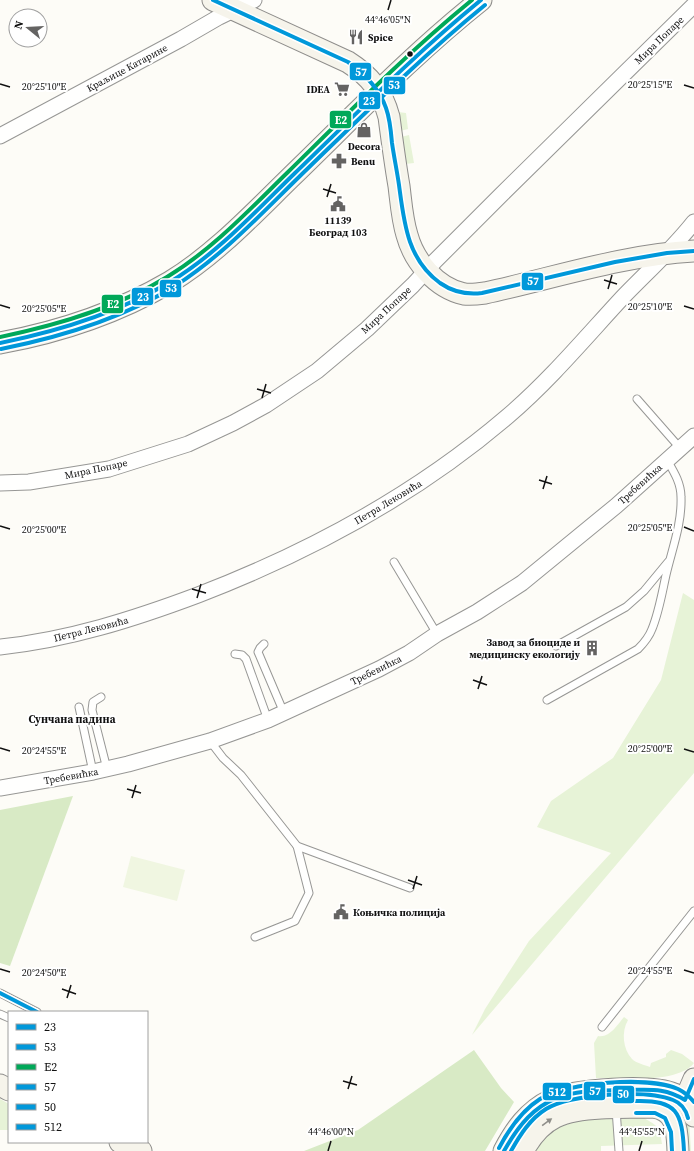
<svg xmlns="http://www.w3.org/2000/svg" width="694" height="1151" font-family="'Source Serif 4',serif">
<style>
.green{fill:#e7f3d7}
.forest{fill:#d8eac5}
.pitch{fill:#f0f6e1}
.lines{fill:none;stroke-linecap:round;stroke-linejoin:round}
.lane-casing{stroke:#979795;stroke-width:9}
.street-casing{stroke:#979795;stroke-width:17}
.secondary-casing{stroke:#8e8d8b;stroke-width:23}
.lane{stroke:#fffffe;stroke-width:7}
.street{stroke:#fffffe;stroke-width:15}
.secondary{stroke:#f6f4eb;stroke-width:21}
.bus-1-casing{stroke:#fff;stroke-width:7}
.bus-2-casing{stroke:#fff;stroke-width:7}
.bus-3-casing{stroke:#fff;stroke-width:7}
.bus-4-casing{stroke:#fff;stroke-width:7}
.bus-5-casing{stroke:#fff;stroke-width:7}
.bus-6-casing{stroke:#fff;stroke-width:7}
.bus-1{stroke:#0098da;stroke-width:4}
.bus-2{stroke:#0098da;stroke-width:4}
.bus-3{stroke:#00a859;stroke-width:4}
.bus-4{stroke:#0098da;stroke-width:4}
.bus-5{stroke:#0098da;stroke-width:4}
.bus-6{stroke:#0098da;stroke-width:4}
.oneway{fill:#8f8e89}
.ticks{fill:none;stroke:#111;stroke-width:1.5}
.bus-dot{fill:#111;stroke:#fff;stroke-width:1.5}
.labels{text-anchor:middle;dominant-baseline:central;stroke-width:4;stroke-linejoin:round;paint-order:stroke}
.poi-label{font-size:10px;font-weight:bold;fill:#111;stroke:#fff;text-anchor:start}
.street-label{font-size:10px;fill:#111;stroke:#fff}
.neighbourhood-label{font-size:11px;font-weight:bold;fill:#111;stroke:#fff}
.ticks-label{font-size:10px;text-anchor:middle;fill:#111;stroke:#fff;stroke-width:4;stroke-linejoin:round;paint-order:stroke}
.line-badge{stroke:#fff;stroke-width:1.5}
.badge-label{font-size:11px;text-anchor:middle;font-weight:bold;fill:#fff}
</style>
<rect width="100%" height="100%" fill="#fdfcf7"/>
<!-- green -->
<g class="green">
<path d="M398,112L406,113L408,129L400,131Z"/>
<path d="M409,135L414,163L405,164L401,137Z"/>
<path d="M683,593L694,600V773L472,1035L485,1009L529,941L611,853L537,827L551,801L613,758L661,680Z"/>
<path d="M624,1017L628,1020C621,1032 623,1049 632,1059C636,1063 645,1065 650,1067L651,1063L666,1057V1054L671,1050L682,1054L694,1063C678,1084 621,1078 596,1078L594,1043L598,1036C610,1038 617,1025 624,1017Z"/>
<path d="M0,1099L9,1104V1130H0Z"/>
<path d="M644,1118C658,1126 660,1127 662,1144L601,1146V1151H534C555,1113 607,1119 644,1118Z"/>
<path d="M687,1118H689L691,1151H686L684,1133Z"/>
</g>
<!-- forest -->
<g class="forest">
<path d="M73,796L10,966L0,963V810Z"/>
<path d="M474,1050L501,1088L514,1102L485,1151H304L358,1130Z"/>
</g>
<!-- pitch -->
<path class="pitch" d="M131,856L185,870L177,901L123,887Z"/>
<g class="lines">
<!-- lane casing -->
<g class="lane-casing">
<g id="lane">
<path d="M637,399L680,448"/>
<path d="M394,562L437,634"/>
<path d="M264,644L260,648L258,652L284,713"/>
<path d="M556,646L626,607L644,591L668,562"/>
<path d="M235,654L242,655L246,659L268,720"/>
<path d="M101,697L93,702L92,710L107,769"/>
<path d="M547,700L638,649C644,643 649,637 652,629C659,612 662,593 666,575C672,549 682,524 681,497C681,483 674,472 667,460"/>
<path d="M79,707L93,772"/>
<path d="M210,741L223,758L241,775L297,846L410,888"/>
<path d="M255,937L295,921L309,893L297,846"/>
<path d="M0,993L37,1012"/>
<path d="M0,1014L9,1018"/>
<path d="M602,1027L694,911"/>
<path d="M616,1109L619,1151"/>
</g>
</g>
<!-- street casing -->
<g class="street-casing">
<g id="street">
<path d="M0,136L181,39L219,17L254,0"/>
<path d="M0,483L29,482L109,469L188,444L233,423L266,405L317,371L367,329L413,285L435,261L502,194L694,5"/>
<path d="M0,647C68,640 134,619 198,595C310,552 417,494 508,416C550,380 585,338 622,298C646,273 672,250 694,222"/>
<path d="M0,788L93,772L128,764L210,741L268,720L379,669L409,653L437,634L477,612L522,583L616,506L694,436"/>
</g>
</g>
<!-- secondary casing -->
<g class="secondary-casing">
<g id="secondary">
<path d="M213,0L348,62C370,76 382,91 389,117C392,140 395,163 399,186C401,202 402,219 407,235C414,261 436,288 464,294C471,295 478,294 485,293C554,278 623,255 694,251"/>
<path d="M0,343C60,332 117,313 170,282C216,254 253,214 291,177C353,117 413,54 481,0"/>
<path d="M0,1085L9,1090"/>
<path d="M685,1100L694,1079"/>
<path d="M120,1142L141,1151"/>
<path d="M504,1151C515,1130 528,1111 551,1100C573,1089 652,1084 674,1094C684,1098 691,1106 694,1116"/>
<path d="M523,1151C542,1116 564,1110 601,1108C619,1107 636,1107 653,1107C678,1110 677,1132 678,1151"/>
</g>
</g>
<!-- lane -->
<use href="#lane" class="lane"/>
<!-- street -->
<use href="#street" class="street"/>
<!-- secondary -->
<use href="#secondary" class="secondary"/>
<!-- bus-1 casing -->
<g class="bus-1-casing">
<path id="bus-1" d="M0,343C59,331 118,313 170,282C218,253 256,211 295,173C356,114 415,54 481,0"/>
</g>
<!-- bus-2 casing -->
<g class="bus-2-casing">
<path id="bus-2" d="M1,349C61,337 122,319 175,286C222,256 260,215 300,176C360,118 420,58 485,5"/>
</g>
<!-- bus-3 casing -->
<g class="bus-3-casing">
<path id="bus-3" d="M0,337C58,325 116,308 167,277C213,249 250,209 288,172C348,113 407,53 472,0"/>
</g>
<!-- bus-4 casing -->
<g class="bus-4-casing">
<g id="bus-4">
<path d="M213,0L348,62C365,74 379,88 386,108C390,119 391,131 392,143C394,157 397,171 399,185C404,222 407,259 440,283C453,292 466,295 482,293L615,262L667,253L694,251"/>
<path d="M0,993L37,1012"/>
<path d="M504,1151C536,1094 565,1090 626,1090C649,1090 664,1087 685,1100L694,1079"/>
</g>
</g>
<!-- bus-5 casing -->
<g class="bus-5-casing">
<g id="bus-5">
<path d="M636,1113H655L665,1118L671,1132L672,1151"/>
<path d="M511,1151C520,1135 530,1119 546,1109C571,1094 646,1089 673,1100C681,1103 686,1110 688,1118"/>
</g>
</g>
<!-- bus-6 casing -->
<g class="bus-6-casing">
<g id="bus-6">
<path d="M636,1101C677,1100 682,1112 684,1151"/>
<path d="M499,1148C509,1129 521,1111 540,1099C568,1082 647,1076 678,1089C684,1092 690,1097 694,1102"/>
</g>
</g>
<!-- bus-1 -->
<use href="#bus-1" class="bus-1"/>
<!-- bus-2 -->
<use href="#bus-2" class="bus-2"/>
<!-- bus-3 -->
<use href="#bus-3" class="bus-3"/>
<!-- bus-4 -->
<use href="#bus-4" class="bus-4"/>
<!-- bus-5 -->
<use href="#bus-5" class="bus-5"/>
<!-- bus-6 -->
<use href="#bus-6" class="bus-6"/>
</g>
<!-- one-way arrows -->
<defs><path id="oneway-solid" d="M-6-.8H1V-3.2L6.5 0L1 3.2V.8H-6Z"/></defs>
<use class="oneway" href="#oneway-solid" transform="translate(547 1122) rotate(-36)"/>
<!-- ticks -->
<path class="ticks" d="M388,10L391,0M0,84L10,87M684,85L694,88M323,189L336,193M327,197L331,184M604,280L617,284M608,289L612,275M0,305L10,308M684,306L694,309M257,389L271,393M262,398L266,384M539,480L552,484M543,489L547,476M0,526L10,529M684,527L694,531M192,589L206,593M197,598L201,584M473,680L487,685M478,689L482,676M0,748L10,751M684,749L694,752M127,789L141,793M132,798L136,785M408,880L422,885M413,889L417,876M0,969L10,972M684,970L694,973M62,989L76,994M67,998L71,985M343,1081L357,1085M348,1089L352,1076M328,1151L331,1141M639,1151L642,1141"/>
<!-- icons -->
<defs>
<g id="restaurant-bare" transform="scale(1.2)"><path d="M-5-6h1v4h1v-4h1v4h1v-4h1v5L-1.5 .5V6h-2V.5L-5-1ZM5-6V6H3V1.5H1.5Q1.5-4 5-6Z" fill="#646362" stroke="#fff" stroke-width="2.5" paint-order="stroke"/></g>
<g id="supermarket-bare" transform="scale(1.2)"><path d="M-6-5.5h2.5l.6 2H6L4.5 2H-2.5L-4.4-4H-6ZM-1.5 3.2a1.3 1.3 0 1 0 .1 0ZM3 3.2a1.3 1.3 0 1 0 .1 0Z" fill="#646362" stroke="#fff" stroke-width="2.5" paint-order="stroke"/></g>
<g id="shop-bare" transform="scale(1.2)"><path d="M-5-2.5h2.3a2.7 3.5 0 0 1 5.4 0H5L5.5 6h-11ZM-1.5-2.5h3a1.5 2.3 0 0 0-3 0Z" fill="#646362" stroke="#fff" stroke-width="2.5" paint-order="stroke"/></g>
<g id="pharmacy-bare" transform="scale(1.2)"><path d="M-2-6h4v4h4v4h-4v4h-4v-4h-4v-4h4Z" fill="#646362" stroke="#fff" stroke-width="2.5" paint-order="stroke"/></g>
<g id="civic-bare" transform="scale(1.2)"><path d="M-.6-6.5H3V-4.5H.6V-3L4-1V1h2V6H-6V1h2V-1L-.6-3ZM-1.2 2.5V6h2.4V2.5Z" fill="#646362" stroke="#fff" stroke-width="2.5" paint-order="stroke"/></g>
<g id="building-bare" transform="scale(1.2)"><path d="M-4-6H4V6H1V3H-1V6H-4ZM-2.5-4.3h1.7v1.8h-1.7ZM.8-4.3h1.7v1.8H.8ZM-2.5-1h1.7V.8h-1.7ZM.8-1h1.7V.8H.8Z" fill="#646362" stroke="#fff" stroke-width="2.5" paint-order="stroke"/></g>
</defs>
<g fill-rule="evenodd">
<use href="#restaurant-bare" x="356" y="37"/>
<use href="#supermarket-bare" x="342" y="89"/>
<use href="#shop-bare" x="364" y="130"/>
<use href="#pharmacy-bare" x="339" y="161"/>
<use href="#civic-bare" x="338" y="204"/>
<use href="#building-bare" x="592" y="648"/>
<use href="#civic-bare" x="341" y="912"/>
</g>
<!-- markers -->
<circle class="bus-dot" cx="410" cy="54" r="3.5"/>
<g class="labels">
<!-- poi labels -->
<g class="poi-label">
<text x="368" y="37">Spice</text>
<text x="330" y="89" text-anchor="end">IDEA</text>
<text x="364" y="146" text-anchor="middle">Decora</text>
<text x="351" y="161">Benu</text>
<text x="338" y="220" text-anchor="middle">11139<tspan x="338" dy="12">Београд 103</tspan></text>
<text x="580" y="642" text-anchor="end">Завод за биоциде и<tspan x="580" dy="12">медицинску екологију</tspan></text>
<text x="353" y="912">Коњичка полиција</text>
</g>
<!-- street labels -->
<g class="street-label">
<text transform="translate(659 40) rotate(-44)">Мира Попаре</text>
<text transform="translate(127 68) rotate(-28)">Краљице Катарине</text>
<text transform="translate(386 310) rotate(-43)">Мира Попаре</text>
<text transform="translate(96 469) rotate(-12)">Мира Попаре</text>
<text transform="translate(640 484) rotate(-42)">Требевићка</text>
<text transform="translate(388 502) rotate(-31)">Петра Лековића</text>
<text transform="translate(91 629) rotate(-14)">Петра Лековића</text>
<text transform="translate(376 670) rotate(-26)">Требевићка</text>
<text transform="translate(71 776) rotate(-10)">Требевићка</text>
</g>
<!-- neighbourhood labels -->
<g class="neighbourhood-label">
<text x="72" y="719">Сунчана падина</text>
</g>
</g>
<g class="ticks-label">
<text x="388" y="23">44°46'05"N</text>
<text x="650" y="88">20°25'15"E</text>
<text x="44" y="90">20°25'10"E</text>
<text x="650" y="310">20°25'10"E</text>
<text x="44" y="312">20°25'05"E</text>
<text x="650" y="531">20°25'05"E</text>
<text x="44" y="533">20°25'00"E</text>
<text x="650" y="752">20°25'00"E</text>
<text x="44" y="754">20°24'55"E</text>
<text x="650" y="974">20°24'55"E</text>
<text x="44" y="976">20°24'50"E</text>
<text x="331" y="1135">44°46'00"N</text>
<text x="642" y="1135">44°45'55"N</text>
</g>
<g class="line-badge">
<rect x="349" y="62" width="23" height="19" rx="4" fill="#0098da"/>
<rect x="383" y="76" width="23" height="19" rx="4" fill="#0098da"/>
<rect x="358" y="91" width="23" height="19" rx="4" fill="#0098da"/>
<rect x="329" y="110" width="23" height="19" rx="4" fill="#00a859"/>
<rect x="521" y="272" width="23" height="19" rx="4" fill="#0098da"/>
<rect x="159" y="279" width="23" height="19" rx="4" fill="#0098da"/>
<rect x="131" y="287" width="23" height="19" rx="4" fill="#0098da"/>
<rect x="101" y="294" width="23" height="20" rx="4" fill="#00a859"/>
<rect x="583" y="1081" width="23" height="20" rx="4" fill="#0098da"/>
<rect x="542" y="1082" width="30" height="19" rx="4" fill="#0098da"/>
<rect x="612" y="1085" width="23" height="19" rx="4" fill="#0098da"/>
</g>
<g class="badge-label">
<text x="361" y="76">57</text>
<text x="394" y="89">53</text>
<text x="369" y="105">23</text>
<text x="341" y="124">E2</text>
<text x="533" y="285">57</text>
<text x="171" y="292">53</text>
<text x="143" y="301">23</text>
<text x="113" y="308">E2</text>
<text x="595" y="1095">57</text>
<text x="557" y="1096">512</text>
<text x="623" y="1098">50</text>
</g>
<!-- legend -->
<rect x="8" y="1011" width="140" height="132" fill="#ffffff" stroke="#a0a0a0"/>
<rect x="16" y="1024" width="20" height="6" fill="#0098da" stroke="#a0a0a0"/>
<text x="44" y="1031" font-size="12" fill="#111111">23</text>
<rect x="16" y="1044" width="20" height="6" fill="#0098da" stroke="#a0a0a0"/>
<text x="44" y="1051" font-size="12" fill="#111111">53</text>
<rect x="16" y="1064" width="20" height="6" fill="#00a859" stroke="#a0a0a0"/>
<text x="44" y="1071" font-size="12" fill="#111111">E2</text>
<rect x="16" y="1084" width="20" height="6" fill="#0098da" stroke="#a0a0a0"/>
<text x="44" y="1091" font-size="12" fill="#111111">57</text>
<rect x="16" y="1104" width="20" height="6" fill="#0098da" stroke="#a0a0a0"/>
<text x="44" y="1111" font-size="12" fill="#111111">50</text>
<rect x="16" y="1124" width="20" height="6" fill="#0098da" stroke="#a0a0a0"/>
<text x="44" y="1131" font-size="12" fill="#111111">512</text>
<!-- north arrow -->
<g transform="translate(28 28) rotate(288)"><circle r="19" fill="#ffffff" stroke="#a0a0a0"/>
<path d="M0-3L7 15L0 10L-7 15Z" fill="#646362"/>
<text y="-6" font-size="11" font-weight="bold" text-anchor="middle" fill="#111111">N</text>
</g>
</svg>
